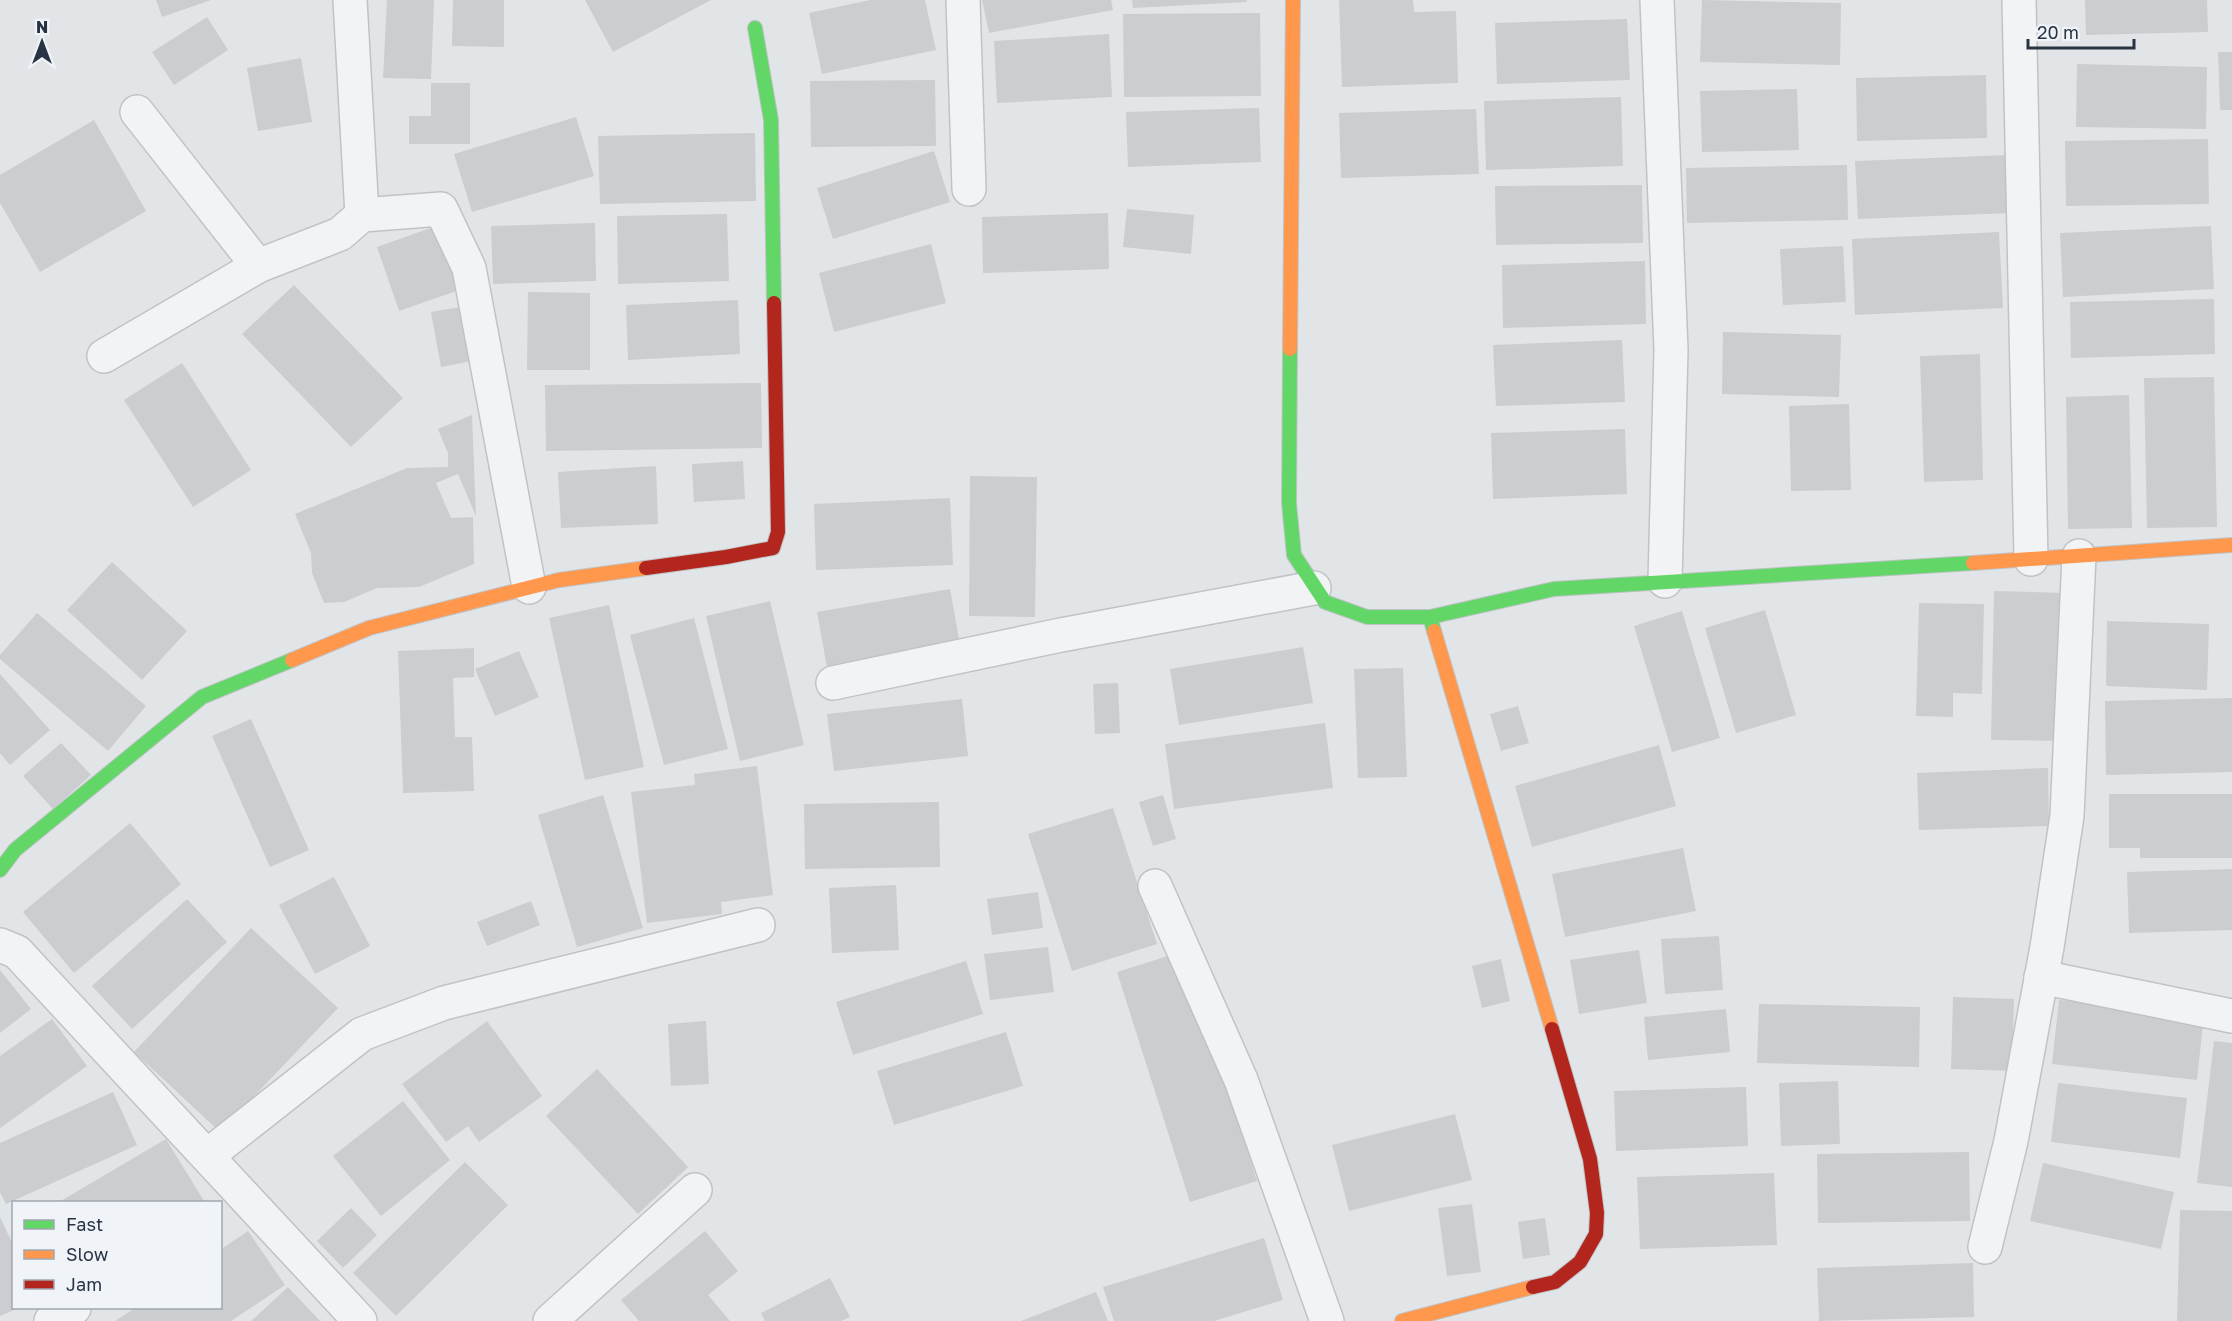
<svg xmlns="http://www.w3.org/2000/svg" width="2232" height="1321" font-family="'Golos Text',sans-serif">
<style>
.building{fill:#cbcdd0}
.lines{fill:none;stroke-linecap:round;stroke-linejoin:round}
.street-casing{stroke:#c0c3c6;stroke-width:36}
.fast-casing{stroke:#c0c3c6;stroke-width:16}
.slow-casing{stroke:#c0c3c6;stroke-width:16}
.jam-casing{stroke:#c0c3c6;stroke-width:16}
.street{stroke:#f2f3f5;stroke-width:33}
.fast{stroke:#63d668;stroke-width:14}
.slow{stroke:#ff974d;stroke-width:14}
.jam{stroke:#b3261e;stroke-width:14}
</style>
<rect width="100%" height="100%" fill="#e2e5e8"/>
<!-- building -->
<g class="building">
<path d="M156,0H211L162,17Z"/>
<path d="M387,0H434L431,79L383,78Z"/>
<path d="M453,0H504V47L452,46Z"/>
<path d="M585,0H711L613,52Z"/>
<path d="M870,0H925L936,50L822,74L809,13Z"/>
<path d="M982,0H1111L1113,10L989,33Z"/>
<path d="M1132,0H1246L1247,2L1133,8Z"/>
<path d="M1339,0H1413L1414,12L1456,11L1458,83L1342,87Z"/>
<path d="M1702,0L1841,3L1840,65L1700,62Z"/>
<path d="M2085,0H2207L2208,32L2086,35Z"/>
<path d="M1260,13L1261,96L1124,97L1123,14Z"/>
<path d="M207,17L228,50L174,85L152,52Z"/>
<path d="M1627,19L1630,80L1497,84L1495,23Z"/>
<path d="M1109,34L1112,97L997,103L994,41Z"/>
<path d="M2218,52H2232V110H2220Z"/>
<path d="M301,58L312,122L258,131L247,68Z"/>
<path d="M2077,64L2207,67L2206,129L2076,127Z"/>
<path d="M1986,75L1987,138L1857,141L1856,78Z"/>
<path d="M935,80L936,146L811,147L810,81Z"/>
<path d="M431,83H470V144H409V116H431Z"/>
<path d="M1797,89L1799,150L1702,152L1700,91Z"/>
<path d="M1621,97L1623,166L1486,170L1484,101Z"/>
<path d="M1259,108L1261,162L1128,167L1126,112Z"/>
<path d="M1476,109L1479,174L1341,178L1339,113Z"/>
<path d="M576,117L594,176L472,212L454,154Z"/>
<path d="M94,120L146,211L40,272L0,203V175Z"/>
<path d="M755,133L756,201L600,204L598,136Z"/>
<path d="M2208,139L2209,204L2066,206L2065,141Z"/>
<path d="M934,151L950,202L833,239L817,188Z"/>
<path d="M2009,155L2011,213L1858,219L1855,161Z"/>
<path d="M1847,165L1848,220L1687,223L1686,168Z"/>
<path d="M1642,185L1643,243L1496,245L1495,186Z"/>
<path d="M1127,209L1194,215L1191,254L1123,247Z"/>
<path d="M1108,213L1109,269L983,273L982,217Z"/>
<path d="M727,214L729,281L618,284L617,216Z"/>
<path d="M595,223L596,281L493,284L491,226Z"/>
<path d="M439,225L462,289L399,311L377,247Z"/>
<path d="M2211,226L2214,289L2063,297L2060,233Z"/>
<path d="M1999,232L2003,308L1855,315L1852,239Z"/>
<path d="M931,244L946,303L834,332L819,273Z"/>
<path d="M1843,246L1846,302L1783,305L1780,249Z"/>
<path d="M1645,261L1646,324L1503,328L1502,265Z"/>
<path d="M294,285L403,398L351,447L242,334Z"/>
<path d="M528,292L590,293V370H527Z"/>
<path d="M2214,299L2215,354L2071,358L2070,302Z"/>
<path d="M738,300L740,354L628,360L626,305Z"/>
<path d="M466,306L477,360L441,367L431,312Z"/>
<path d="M1723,332L1841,335L1839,397L1722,394Z"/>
<path d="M1622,340L1625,402L1496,406L1493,345Z"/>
<path d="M1980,354L1983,480L1924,482L1920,356Z"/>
<path d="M182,363L251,470L193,507L124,400Z"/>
<path d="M2214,377L2217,527L2147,528L2144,378Z"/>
<path d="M761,383L762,448L546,451L545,385Z"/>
<path d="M2129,395L2132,528L2068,529L2066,397Z"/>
<path d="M1849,404L1851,490L1791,491L1789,406Z"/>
<path d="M472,415L476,516L458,474L436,483L451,518L473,517L474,564L419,587L377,588L344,602L324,603L312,573L311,553L295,514L407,468L448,467V453L438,429Z"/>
<path d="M1625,429L1627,494L1493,499L1491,433Z"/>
<path d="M743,461L745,499L694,502L692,464Z"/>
<path d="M656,466L658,524L561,528L558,472Z"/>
<path d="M970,476L1037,477L1035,617L969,616Z"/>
<path d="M950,498L953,565L816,570L814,504Z"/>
<path d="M112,562L187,631L142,680L67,610Z"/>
<path d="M950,589L961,650L828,673L817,612Z"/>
<path d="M1994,591L2066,593L2062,741L1991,740Z"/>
<path d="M770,601L804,745L740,761L706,616Z"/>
<path d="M1919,603L1984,604L1982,694L1953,693V717L1916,716Z"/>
<path d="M609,605L644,767L585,780L549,618Z"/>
<path d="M1765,610L1796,715L1736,733L1705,628Z"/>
<path d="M1682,611L1720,738L1672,752L1634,626Z"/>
<path d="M37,613L146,706L108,751L0,659V655Z"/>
<path d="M694,618L728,749L664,765L630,635Z"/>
<path d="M2107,621L2209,624L2207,690L2106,686Z"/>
<path d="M1303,647L1313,703L1179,725L1170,669Z"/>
<path d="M474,648V677L453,678L455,737H472L474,791L403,793L398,651Z"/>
<path d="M519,651L539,697L495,716L475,669Z"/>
<path d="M1403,668L1407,777L1358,778L1354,669Z"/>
<path d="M0,674L50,730L10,765L0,753Z"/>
<path d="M1118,683L1120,733L1095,734L1093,684Z"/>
<path d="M2232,698V772L2106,775L2105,701Z"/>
<path d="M962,699L968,756L834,771L827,714Z"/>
<path d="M1518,706L1529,743L1501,751L1490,714Z"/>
<path d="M251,719L309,850L270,867L212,736Z"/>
<path d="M1325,723L1333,788L1174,809L1165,744Z"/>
<path d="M61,743L91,775L53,809L23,776Z"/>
<path d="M1659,745L1676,806L1532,847L1515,786Z"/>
<path d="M757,766L773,895L721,902L722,914L647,923L631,792L695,785L694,774Z"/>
<path d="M2048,768L2049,826L1919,830L1917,773Z"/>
<path d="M2109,794H2232V858H2140V848H2109Z"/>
<path d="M603,795L643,928L577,947L538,815Z"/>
<path d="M1163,795L1176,839L1153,846L1139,802Z"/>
<path d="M939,802L940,867L805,869L804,804Z"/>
<path d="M1113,808L1157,944L1072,971L1028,834Z"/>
<path d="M130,823L181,884L74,973L23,912Z"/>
<path d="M1683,848L1696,911L1565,937L1552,874Z"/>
<path d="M2232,869V930L2129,933L2127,872Z"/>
<path d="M334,877L370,946L315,974L279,905Z"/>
<path d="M896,885L899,950L832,953L829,888Z"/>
<path d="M1038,892L1043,928L992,935L987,899Z"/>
<path d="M187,899L227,942L132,1029L92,986Z"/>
<path d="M531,901L540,925L487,946L477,922Z"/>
<path d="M251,928L338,1008L220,1132L134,1052Z"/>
<path d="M1719,936L1723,990L1665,994L1661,939Z"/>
<path d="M1048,947L1054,992L990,1000L984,954Z"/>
<path d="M1639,950L1647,1003L1579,1014L1570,960Z"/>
<path d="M1184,951L1257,1181L1190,1202L1117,972Z"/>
<path d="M1501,959L1510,1001L1482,1008L1472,966Z"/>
<path d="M966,961L983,1014L853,1055L836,1002Z"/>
<path d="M0,970L31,1009L0,1033Z"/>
<path d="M1953,997L2014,999L2012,1071L1951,1069Z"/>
<path d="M2059,1000L2204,1015L2197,1080L2052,1064Z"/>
<path d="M1759,1004L1920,1007L1919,1067L1757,1063Z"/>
<path d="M1726,1009L1730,1052L1648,1060L1644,1017Z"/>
<path d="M52,1019L87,1066L0,1128V1056Z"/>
<path d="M487,1021L542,1096L479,1142L468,1126L446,1142L402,1084Z"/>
<path d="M706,1021L709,1084L671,1086L668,1024Z"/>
<path d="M1006,1032L1023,1086L894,1125L877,1071Z"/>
<path d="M2214,1041L2232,1043V1187L2197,1183Z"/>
<path d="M597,1069L688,1167L638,1214L546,1116Z"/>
<path d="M1838,1081L1840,1144L1781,1146L1779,1083Z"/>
<path d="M2058,1083L2187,1098L2180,1158L2051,1142Z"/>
<path d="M1746,1087L1748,1146L1616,1151L1614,1091Z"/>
<path d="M113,1092L137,1145L6,1204L0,1192V1143Z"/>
<path d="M403,1101L450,1160L381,1216L333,1156Z"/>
<path d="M1455,1114L1472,1180L1349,1211L1332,1145Z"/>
<path d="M166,1139L204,1201L59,1202Z"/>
<path d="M1969,1152L1970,1221L1818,1223L1817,1154Z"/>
<path d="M465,1162L508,1205L396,1316L353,1273Z"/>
<path d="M2043,1163L2174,1192L2161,1249L2030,1221Z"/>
<path d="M1774,1173L1777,1245L1640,1249L1637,1177Z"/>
<path d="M1472,1204L1481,1272L1447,1276L1438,1208Z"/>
<path d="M351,1208L377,1235L343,1268L317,1241Z"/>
<path d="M2180,1210L2232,1211V1321H2177Z"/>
<path d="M0,1217L14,1247V1308H19L0,1316Z"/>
<path d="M1545,1218L1550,1255L1523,1259L1518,1222Z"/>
<path d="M248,1231L285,1285L231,1321H115L135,1308H220V1250Z"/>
<path d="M705,1231L738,1271L708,1295L730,1321H639L621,1300Z"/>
<path d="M1264,1238L1283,1300L1214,1321H1114L1103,1287Z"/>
<path d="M1973,1263L1974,1317L1819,1321L1817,1268Z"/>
<path d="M830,1278L850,1317L841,1321H765L761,1313Z"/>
<path d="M288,1287L320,1321H251Z"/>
<path d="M1096,1292L1108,1321H1021Z"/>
</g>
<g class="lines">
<!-- street casing -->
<g class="street-casing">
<g id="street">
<path d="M350,0L362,215"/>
<path d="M963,0L969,189"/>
<path d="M1657,0L1671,350L1665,581"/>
<path d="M2019,0L2031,559"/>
<path d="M137,112L258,266"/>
<path d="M104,356L258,266L340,234L362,215L441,209L469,268L529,587"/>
<path d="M833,683L1061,635L1314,588"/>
<path d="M1155,886L1241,1080L1327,1321"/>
<path d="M0,945L17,952L360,1321"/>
<path d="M2041,977L2232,1016"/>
<path d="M207,1156L362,1034L444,1003L758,925"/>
<path d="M1985,1247L2011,1141L2047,947L2067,816L2079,556"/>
<path d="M51,1321L74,1308"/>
<path d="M550,1321L695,1190"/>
</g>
</g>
<!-- fast casing -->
<g class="fast-casing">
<g id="fast">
<path d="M755,28L771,120L774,303"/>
<path d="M1290,349L1289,503L1294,555L1325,602L1367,617H1430L1434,631"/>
<path d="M1430,617L1554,589L1973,563"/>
<path d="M0,870L15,850L202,697L292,660"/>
</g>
</g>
<!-- slow casing -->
<g class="slow-casing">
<g id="slow">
<path d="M1290,349L1293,0"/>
<path d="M1973,563L2232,545"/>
<path d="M1434,631L1552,1029"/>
<path d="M292,660L369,628L559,580L646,568"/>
<path d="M1402,1321L1533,1287"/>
</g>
</g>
<!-- jam casing -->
<g class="jam-casing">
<g id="jam">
<path d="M646,568L726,557L773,548L778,532L774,303"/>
<path d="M1533,1287L1555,1282L1580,1262L1596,1234L1597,1213L1590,1159L1552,1029"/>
</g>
</g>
<!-- street -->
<use href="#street" class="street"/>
<!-- fast -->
<use href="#fast" class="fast"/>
<!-- slow -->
<use href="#slow" class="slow"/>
<!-- jam -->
<use href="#jam" class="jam"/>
</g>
<!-- legend -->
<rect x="12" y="1201" width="210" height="108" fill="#f0f4f8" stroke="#a0a7b0" stroke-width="1.5"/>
<rect x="24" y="1220" width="30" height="9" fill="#63d668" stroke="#a0a7b0" stroke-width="1.5"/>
<text x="66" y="1231" font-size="18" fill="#283343">Fast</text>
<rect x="24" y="1250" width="30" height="9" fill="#ff974d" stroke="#a0a7b0" stroke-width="1.5"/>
<text x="66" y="1261" font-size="18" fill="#283343">Slow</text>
<rect x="24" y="1280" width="30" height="9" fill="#b3261e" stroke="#a0a7b0" stroke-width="1.5"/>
<text x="66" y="1291" font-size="18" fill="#283343">Jam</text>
<!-- north arrow -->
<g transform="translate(42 42)" stroke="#f0f4f8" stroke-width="4.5" paint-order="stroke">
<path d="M0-4.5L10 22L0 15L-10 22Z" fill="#283343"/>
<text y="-9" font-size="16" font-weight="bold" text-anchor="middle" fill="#283343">N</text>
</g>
<!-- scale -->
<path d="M2028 39v9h106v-9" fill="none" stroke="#283343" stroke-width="3"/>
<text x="2037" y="39" font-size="18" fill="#283343" stroke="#f0f4f8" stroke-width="4.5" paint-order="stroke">20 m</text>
</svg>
